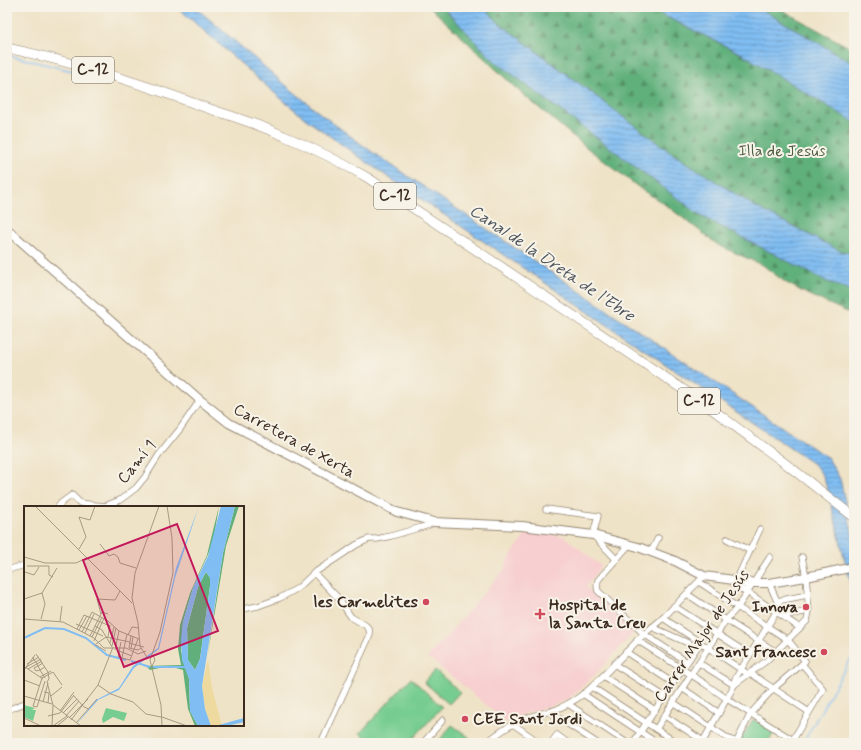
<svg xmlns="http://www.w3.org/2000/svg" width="861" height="750" font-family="Mynerve,sans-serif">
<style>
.built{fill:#f7cfd0}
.forest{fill:url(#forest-firs);stroke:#4e6d4c}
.park{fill:#77cd91;stroke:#597c58}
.water{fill:url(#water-rules);stroke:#5e7488}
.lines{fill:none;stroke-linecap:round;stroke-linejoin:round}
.stream{stroke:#80bdf3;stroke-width:1.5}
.street-casing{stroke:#958672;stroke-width:7}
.secondary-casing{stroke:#958672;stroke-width:10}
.primary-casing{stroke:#958672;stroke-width:10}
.street{stroke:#fff;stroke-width:5.5}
.secondary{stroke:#fff;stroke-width:8}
.primary{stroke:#fff;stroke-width:9}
.poi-dot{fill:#d1495b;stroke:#f7f3e8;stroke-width:1.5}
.labels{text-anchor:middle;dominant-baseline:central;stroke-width:4;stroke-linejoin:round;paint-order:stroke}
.shield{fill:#f7f3e8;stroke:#73665b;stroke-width:1}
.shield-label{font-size:15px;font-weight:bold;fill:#3b2a1e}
.park-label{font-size:16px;fill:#4d5b40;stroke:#f7f3e8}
.street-label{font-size:16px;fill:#3b2a1e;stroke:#f7f3e8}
.poi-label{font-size:16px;font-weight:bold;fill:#3b2a1e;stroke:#f7f3e8;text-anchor:end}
.water-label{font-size:17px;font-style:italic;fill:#50565e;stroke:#f7f3e8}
.inset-river{fill:none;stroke:#80bdf3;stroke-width:2}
.inset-road{fill:none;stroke:#a79983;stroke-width:1}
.view{fill:#c2185b;fill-opacity:0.15;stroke:#c2185b;stroke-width:2}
.inset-edge{fill:none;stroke:#3b2a1e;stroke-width:2}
</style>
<defs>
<pattern id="forest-firs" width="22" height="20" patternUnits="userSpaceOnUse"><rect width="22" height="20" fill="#61b07b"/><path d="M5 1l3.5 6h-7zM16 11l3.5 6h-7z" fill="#518f64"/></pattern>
<pattern id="water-rules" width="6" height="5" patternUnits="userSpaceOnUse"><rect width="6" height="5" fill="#80bdf3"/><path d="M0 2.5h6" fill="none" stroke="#6a9ac4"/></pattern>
</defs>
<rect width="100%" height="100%" fill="#f7f3e8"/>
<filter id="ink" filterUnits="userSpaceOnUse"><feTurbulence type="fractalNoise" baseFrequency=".025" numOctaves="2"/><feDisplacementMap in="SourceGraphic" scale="8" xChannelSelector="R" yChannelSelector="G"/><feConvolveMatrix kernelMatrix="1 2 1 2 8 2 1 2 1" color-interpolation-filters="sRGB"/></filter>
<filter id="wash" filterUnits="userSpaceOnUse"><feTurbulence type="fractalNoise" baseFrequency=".012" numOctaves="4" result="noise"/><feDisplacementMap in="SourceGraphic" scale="16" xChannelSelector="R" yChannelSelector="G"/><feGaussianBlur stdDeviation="0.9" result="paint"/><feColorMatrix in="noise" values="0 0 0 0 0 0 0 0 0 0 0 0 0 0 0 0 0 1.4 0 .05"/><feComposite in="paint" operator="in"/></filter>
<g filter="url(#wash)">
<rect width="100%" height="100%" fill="#efe3c7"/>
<!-- built -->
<path class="built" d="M527,532L564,536L601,566L586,587L634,632L596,674L569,699L551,706L527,713L507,722L434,662L427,658L505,569L507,562Z"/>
<!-- forest -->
<g class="forest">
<path d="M430,7H443L492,59L701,216L826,281L854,292V315L807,294L785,282L764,266L718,245L691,224L663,203L642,190L586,147L520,92Z"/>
<path d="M484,7H646L742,54L854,122V254L840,251L754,206L667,150L499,23Z"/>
<path d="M757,7H777L854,50V64Z"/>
</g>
<!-- park -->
<g class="park">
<path d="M435,670L460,692L449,704L424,682Z"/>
<path d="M411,678L442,707L409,743H371L360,733Z"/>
<path d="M755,720L775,732L767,743H742L741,739L752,721Z"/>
<path d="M452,725L469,737L464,743H437Z"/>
</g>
<!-- water -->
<g class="water">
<path d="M177,7H195L288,87L322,115L372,152L828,458L840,479L854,540V594L848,573L828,491L823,476L815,465L382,173L307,120L271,90Z"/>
<path d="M443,7H484L499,23L667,150L754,206L840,251L854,254V292L826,281L701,216L492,59Z"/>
<path d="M646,7H757L854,64V122L742,54Z"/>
</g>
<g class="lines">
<!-- stream -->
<g class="stream">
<path d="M7,55L109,80"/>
<path d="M803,743L850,660L854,655"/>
</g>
</g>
</g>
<g filter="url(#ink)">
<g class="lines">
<!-- street casing -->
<g class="street-casing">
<g id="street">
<path d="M58,507L61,503L72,495L80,503L95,505L105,506L120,500L136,488L145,477L159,455L180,429L200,400"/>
<path d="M546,509L598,516L593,535L616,559"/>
<path d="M727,539L749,550"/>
<path d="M630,544L598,580L597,586L598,591L644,634L687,662"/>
<path d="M651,552L658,538"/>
<path d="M7,570L25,565"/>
<path d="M314,573L339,599L351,617L365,625L369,629L370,635L321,743"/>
<path d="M736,581L760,529"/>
<path d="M699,582L788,640L805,661L802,664L823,689L791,743"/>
<path d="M734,584L750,585L745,592Z"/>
<path d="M747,592L800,628"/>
<path d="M687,594L726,620L776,652"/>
<path d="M777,601L807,595"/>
<path d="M674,606L750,655"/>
<path d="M243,609L258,606L280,598L298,588L314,573L343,554L356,545L369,539H377L391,536L429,525L434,522"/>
<path d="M783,616L809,611"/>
<path d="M663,618L748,674"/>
<path d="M652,627L697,647"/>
<path d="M637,640L704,683L727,699L793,740"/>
<path d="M626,652L673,683"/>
<path d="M699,663L734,685"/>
<path d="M614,664L664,696"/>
<path d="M750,673L809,712"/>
<path d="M603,676L655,710"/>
<path d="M734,685L766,661L807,621L809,611L806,577L802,557"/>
<path d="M592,687L677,743"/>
<path d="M682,688L719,713"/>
<path d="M583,694L657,743"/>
<path d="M674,703L729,739L739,743"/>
<path d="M568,704L627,743"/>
<path d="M7,710L25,703"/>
<path d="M551,711L554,715L597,743"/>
<path d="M665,716L703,741"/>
<path d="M513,724L540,743"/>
<path d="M656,729L717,634L726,620L738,607L770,557"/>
<path d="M737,741L751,713L773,689L802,664"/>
<path d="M423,743L443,720"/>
<path d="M486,743C497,734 509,725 522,720C533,715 544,713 555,710C570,704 585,694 596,683L644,634L663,618L704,576"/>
<path d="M551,743L557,735L568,743"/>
<path d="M633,743L700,643"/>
<path d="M702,743L730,693L734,685L735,679L778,609L777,601L769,583"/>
</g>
</g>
<!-- secondary casing -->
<g class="secondary-casing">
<path id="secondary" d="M7,229L200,400L229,423L397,512L434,522L522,526L593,535L638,547L675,561L704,576L756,583H769L806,577L854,567"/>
</g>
<!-- primary casing -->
<g class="primary-casing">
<path id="primary" d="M7,48C74,62 140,83 204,107C231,116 258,124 284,136C313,148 341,162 368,178L503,268L709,407L790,467L854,517"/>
</g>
<!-- street -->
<use href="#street" class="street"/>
<!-- secondary -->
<use href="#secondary" class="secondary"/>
<!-- primary -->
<use href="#primary" class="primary"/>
</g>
</g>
<!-- markers -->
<g class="poi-dot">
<circle cx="426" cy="602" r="4"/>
<circle cx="806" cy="607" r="4"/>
<path d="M538 608h4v4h4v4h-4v4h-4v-4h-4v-4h4z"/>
<circle cx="824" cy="652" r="4"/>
<circle cx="465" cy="719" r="4"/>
</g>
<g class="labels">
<!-- shield labels -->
<g class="shield">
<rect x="72" y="57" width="42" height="26" rx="3"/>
<rect x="374" y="183" width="42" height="26" rx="3"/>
<rect x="678" y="388" width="42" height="26" rx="3"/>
</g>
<g class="shield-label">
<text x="93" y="70">C-12</text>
<text x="395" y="196">C-12</text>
<text x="699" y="401">C-12</text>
</g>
<!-- park labels -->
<g class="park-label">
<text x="782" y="151">Illa de Jesús</text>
</g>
<!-- street labels -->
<g class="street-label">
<text transform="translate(294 441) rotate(29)">Carretera de Xerta</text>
<text transform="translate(137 462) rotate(-51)">Camí 1</text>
<text transform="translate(702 636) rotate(-56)">Carrer Major de Jesús</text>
</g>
<!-- poi labels -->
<g class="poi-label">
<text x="418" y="602">les Carmelites</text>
<text x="549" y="605" text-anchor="start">Hospital de<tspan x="549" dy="18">la Santa Creu</tspan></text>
<text x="798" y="607">Innova</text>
<text x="816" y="652">Sant Francesc</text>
<text x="473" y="719" text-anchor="start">CEE Sant Jordi</text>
</g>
<!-- water labels -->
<g class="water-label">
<text transform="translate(552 263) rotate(34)">Canal de la Dreta de l'Ebre</text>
</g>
</g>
<!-- overview -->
<g transform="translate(24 506)">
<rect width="220" height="220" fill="#efe3c7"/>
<path d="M195,0L189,37L169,82L159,116L157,145L165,173L166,205L174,220H171L164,203L159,164L145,160L126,164L122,160L157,159L154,143L156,119L166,87L183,49ZM211,0H215L202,40L183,153L199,47ZM182,66L186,72V80L176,153L171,164L164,154L163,122L174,81Z" fill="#61b07b"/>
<path d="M184,153L188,182L198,220H187L181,203L178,180Z" fill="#eeda9e"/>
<path d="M0,199L11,202L8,204H12L9,215L0,211ZM82,202L103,207L100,215L89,211L79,217L78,213Z" fill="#77cd91"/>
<path d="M175,0L151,72L135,143L110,162L95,184L74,194L51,220L72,194L95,182L109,160L134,142L152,62ZM197,0H211L199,47L178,180L181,203L187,220H174L166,205L165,173L158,154L157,134L159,116L169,82L184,50ZM182,66L186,72V80L176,153L171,164L164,154L163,122L174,81Z" fill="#80bdf3" fill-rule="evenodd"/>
<path class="inset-river" d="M0,132L21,122L40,123L62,132L83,149L102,154M107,155L126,161M129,161H161M195,220L220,213M198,220L220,215"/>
<path class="inset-road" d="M11,0L108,97M76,38L85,50L90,48L94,51L96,57L112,62M55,43L62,31L55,11L66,14L71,0M0,51L21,57H52L63,52M3,60H25V69L29,71M1,66L10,69L15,61M0,93L18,87M77,108L73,93L91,94L96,85M0,113L39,116L70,132L80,142H102L114,148L122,145M17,113L21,98L18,87L33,62M36,115L38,100M52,118L79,130M71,120L78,124L88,141M53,123L60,109L86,120M55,124L63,110M58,126L68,106L84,115L95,125L115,133M61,127L70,108M104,129L108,121L115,122M66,130L78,106L84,108M107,130L105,142L114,144L117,142M68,131L78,111M84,131L86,119M70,135L80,112M97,136L94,151L106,154L114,133M86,137L90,121M105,137L120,141M70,138L82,145M72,138L82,131L106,136M88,140L92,122M107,143L109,131M91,144L95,125M95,145L108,150M12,148L24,166L25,173L23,176L29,199L57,220M9,151L10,154L12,156L16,164L12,165L10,162L14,160L19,157M98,152L103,128M124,153L116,140L114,117L108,92L111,67L135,0M3,158L15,151M128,160L131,154L129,149M1,161L19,173M2,161L17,153M4,163L18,155M0,164L11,149M16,171L27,165M21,172L16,164L21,161M0,174L16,180M21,175L13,201L9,200L18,172L29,166L38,179M74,179L87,188L109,196L122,208L137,211M20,186L25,187L24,197M0,190L28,198M27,190L38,181M50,190L60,201L65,203M19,196L24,177M36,205L50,186M39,207L53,193M24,210L36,207L50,189M42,210L55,195M138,211L163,220M0,212L17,220M45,212L64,193M47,214L74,179L89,141M52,217L73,193M28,220L29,199M29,220L43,210M33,220L44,211M138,220L137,199L126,154L136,126L149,67L148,32L143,0"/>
<path class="view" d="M153,18L194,125L100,161L59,54Z"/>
<rect width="220" height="220" class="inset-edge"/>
</g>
<!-- margin -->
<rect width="861" height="750" fill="none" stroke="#f7f3e8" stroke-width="24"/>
</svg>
